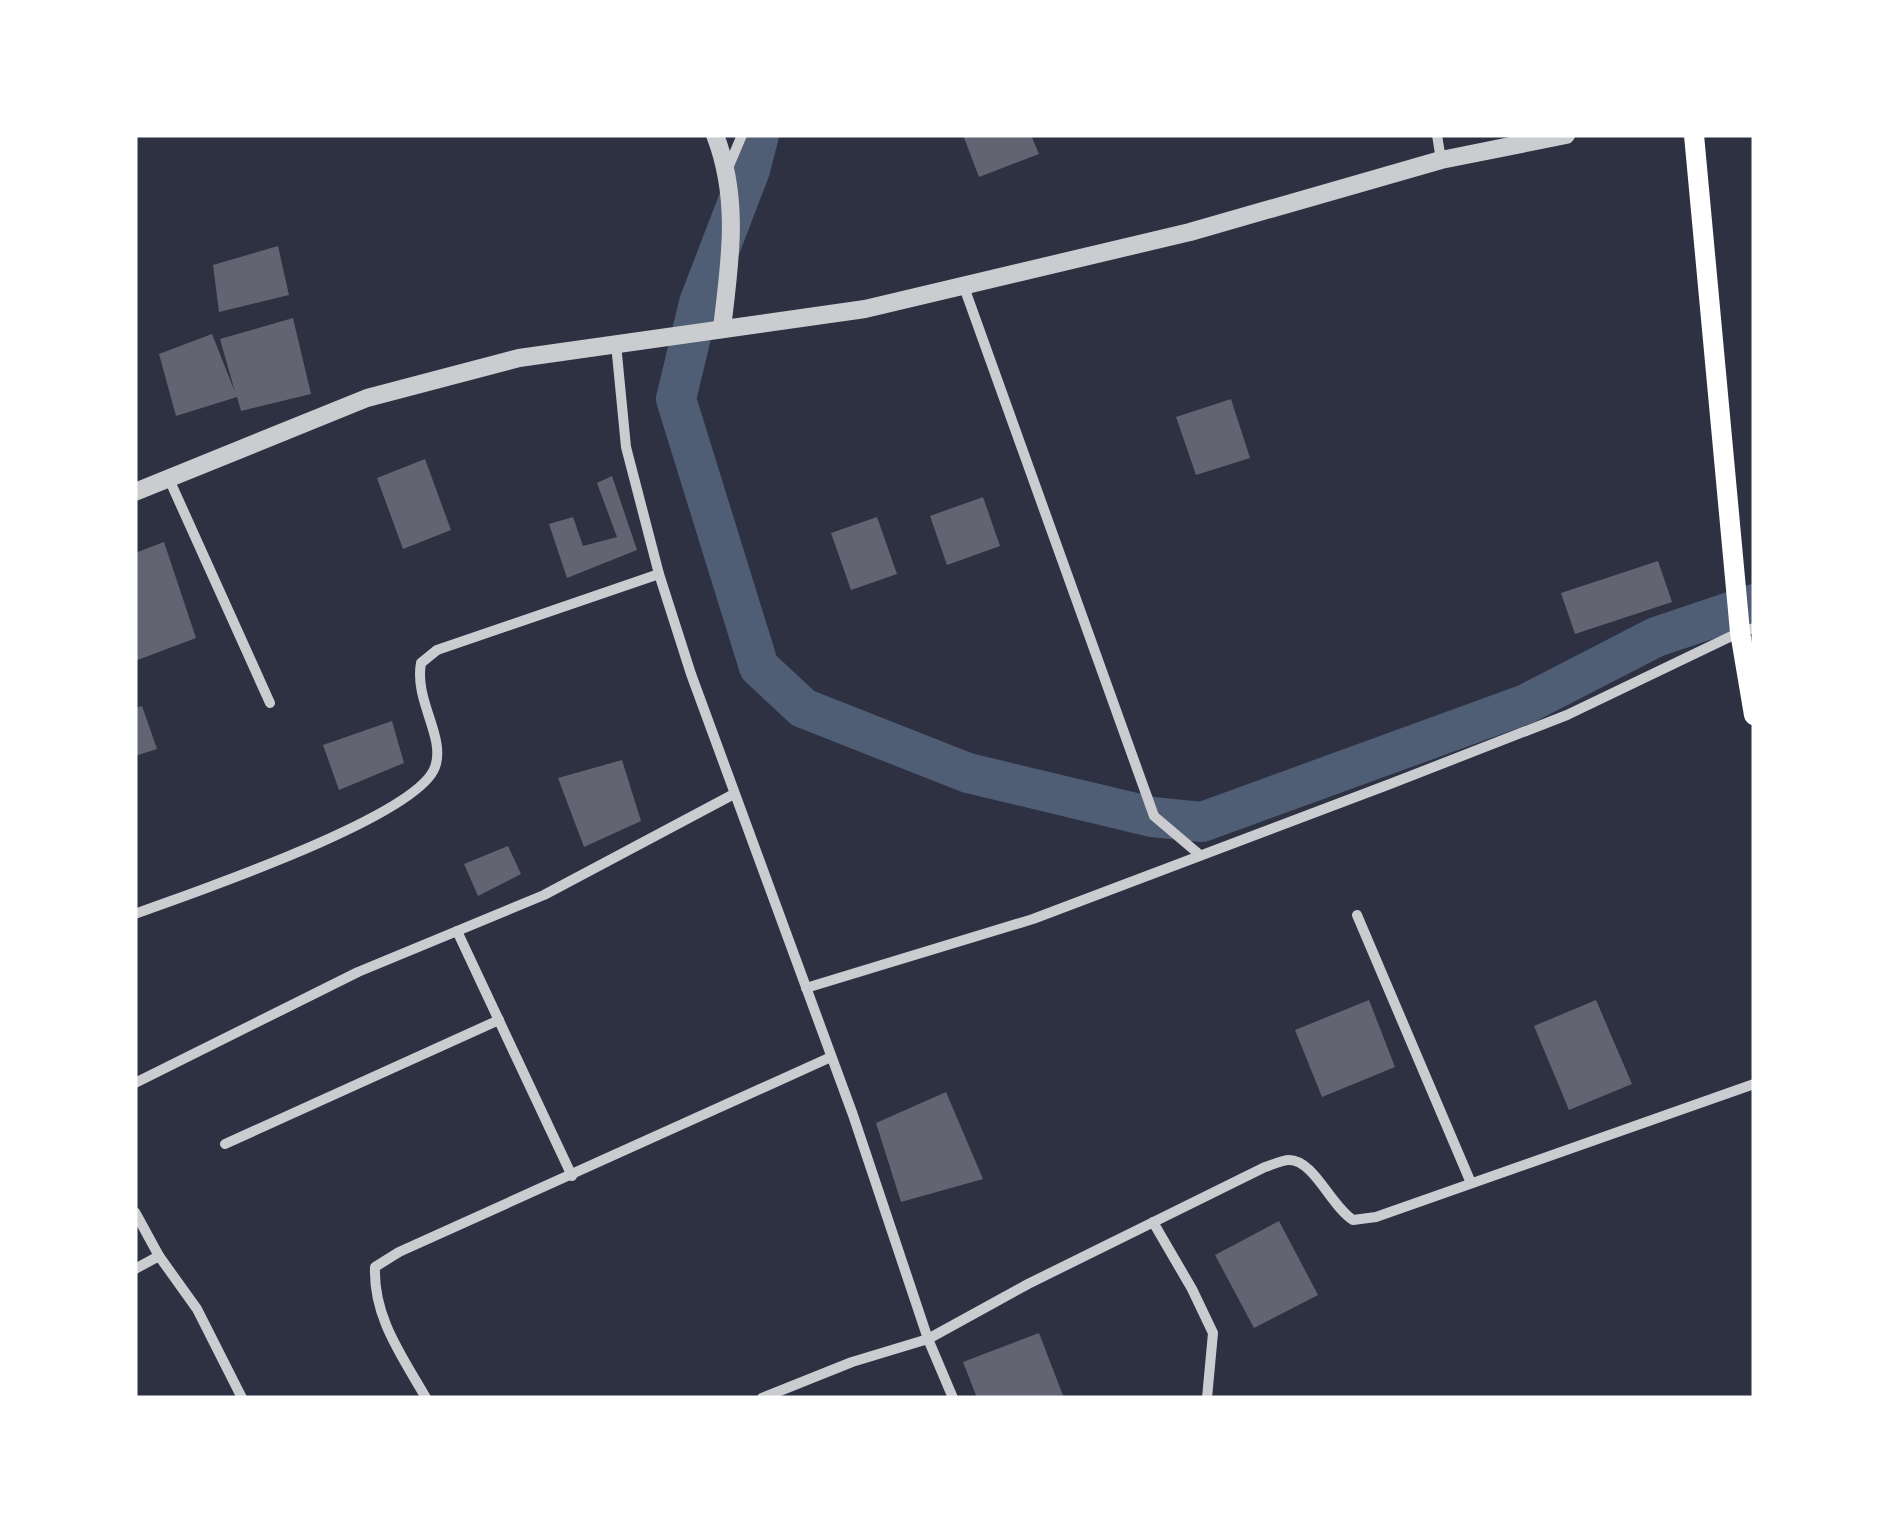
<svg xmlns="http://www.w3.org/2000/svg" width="1889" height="1533" font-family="'Asap Condensed',sans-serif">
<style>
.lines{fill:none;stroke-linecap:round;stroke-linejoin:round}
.canal{stroke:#4f5d75;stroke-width:40}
.building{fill:#626471}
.minor{stroke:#caccd0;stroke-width:10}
.tertiary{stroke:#caccd0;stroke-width:18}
.secondary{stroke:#fff;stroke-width:20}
</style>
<rect width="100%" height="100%" fill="#2d3142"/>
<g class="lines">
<!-- canal -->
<path class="canal" d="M759,135L750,170L699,303L676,399L759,667L803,708L968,773L1152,817L1202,822L1526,704L1656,637L1754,604"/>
</g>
<!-- building -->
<g class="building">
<path d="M963,135H1031L1039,154L979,177Z"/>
<path d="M278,246L289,295L219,312L213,265Z"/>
<path d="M293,318L311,394L241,411L237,397L176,416L159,354L212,334L235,392L220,339Z"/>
<path d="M1231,399L1250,458L1196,475L1176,417Z"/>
<path d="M425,459L451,530L403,549L377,478Z"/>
<path d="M612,476L637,550L567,578L549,524L573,517L583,546L617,537L597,483Z"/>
<path d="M983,497L1000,546L947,565L930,516Z"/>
<path d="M877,517L897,574L851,590L831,533Z"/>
<path d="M164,542L196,638L135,661V553Z"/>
<path d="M1658,561L1672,602L1575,634L1561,593Z"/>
<path d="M142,706L157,749L135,756V708Z"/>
<path d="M392,721L404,763L339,790L323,745Z"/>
<path d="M622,760L641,821L584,847L558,778Z"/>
<path d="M508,846L521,874L478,896L464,864Z"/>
<path d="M1369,1000L1395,1067L1322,1097L1295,1030Z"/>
<path d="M1596,1000L1632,1084L1569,1110L1534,1026Z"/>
<path d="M946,1092L983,1179L901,1202L876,1123Z"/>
<path d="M1279,1221L1318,1295L1254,1328L1215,1255Z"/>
<path d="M1039,1333L1064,1398H977L963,1362Z"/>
</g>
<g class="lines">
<!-- minor -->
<g class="minor">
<path d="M1437,135L1441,160"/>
<path d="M728,168L742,135"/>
<path d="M964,287L1154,816L1200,855"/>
<path d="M616,344L626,447L659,574L691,674L853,1115L928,1339L1028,1284L1265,1167C1272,1165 1282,1160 1289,1160C1314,1160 1330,1205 1353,1220L1376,1217L1754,1084"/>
<path d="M169,479L270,703"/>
<path d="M135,914C189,894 418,817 435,767C446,737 414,701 421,663L437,650L659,574"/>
<path d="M1357,915L1471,1183"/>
<path d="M457,931L572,1176"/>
<path d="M806,988L1033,919L1390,784L1567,715L1740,632L1754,628"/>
<path d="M135,1083L358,972L544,895L734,794"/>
<path d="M225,1144L499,1020"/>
<path d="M135,1212L159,1256L197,1309L242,1398"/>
<path d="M1153,1222L1192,1289L1213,1333L1207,1398"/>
<path d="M135,1269L159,1256"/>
<path d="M426,1398C402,1356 373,1317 375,1267L399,1252L831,1057"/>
<path d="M762,1398L852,1362L928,1339L953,1398"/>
</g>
<!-- tertiary -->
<g class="tertiary">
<path d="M715,135C740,199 730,262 722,328"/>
<path d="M135,492L367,398L519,358L865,309L1190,232L1441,160L1566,135"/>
</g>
<!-- secondary -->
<path class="secondary" d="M1694,135L1740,632L1754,715"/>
</g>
<!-- border -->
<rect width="1889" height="1533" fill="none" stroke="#ffffff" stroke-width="275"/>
</svg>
